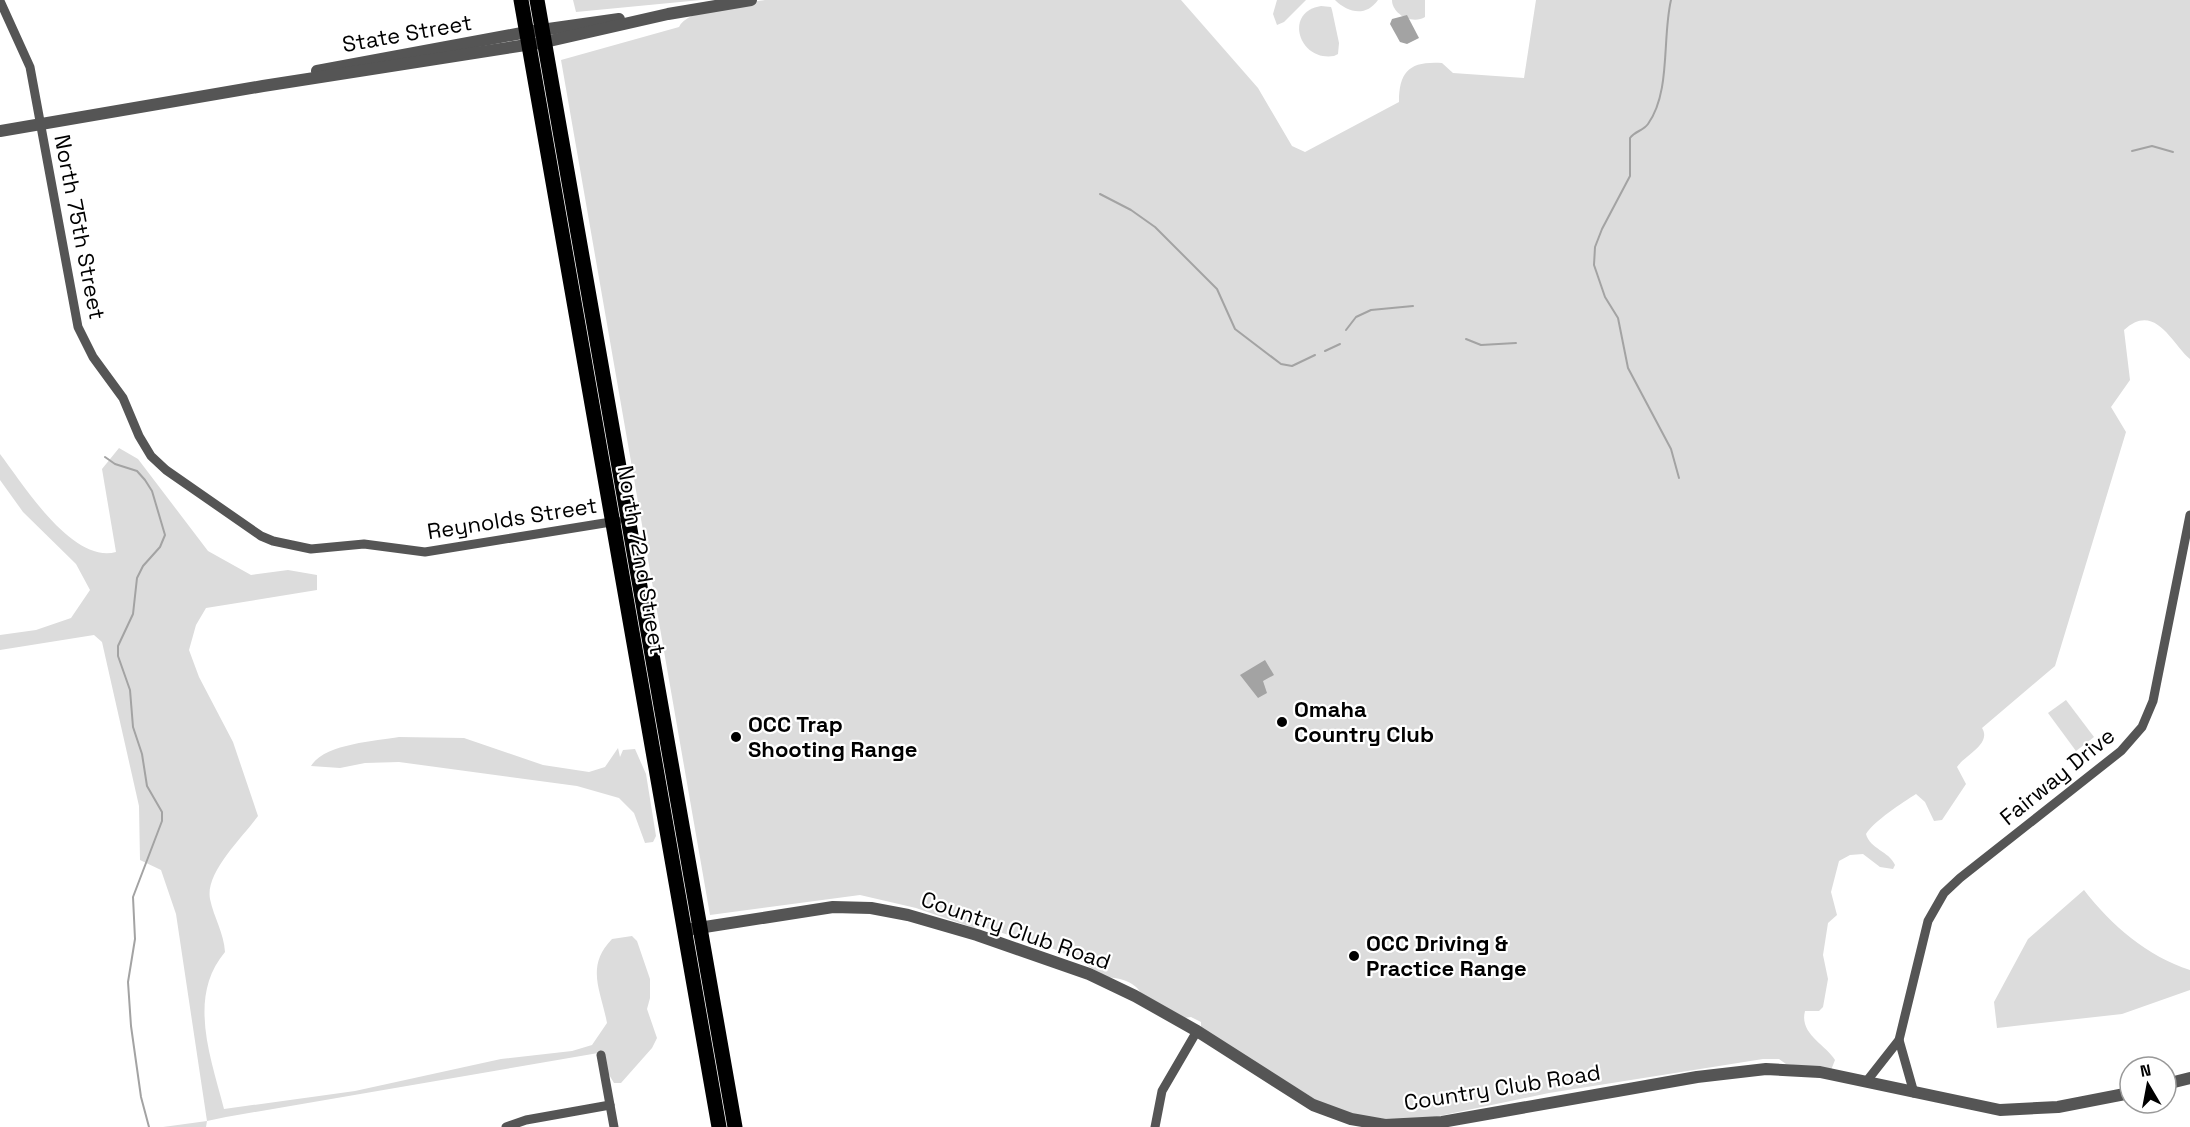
<svg xmlns="http://www.w3.org/2000/svg" width="2190" height="1127" font-family="'Space Grotesk',sans-serif">
<style>
.green{fill:#dcdcdc}
.water{fill:#a3a3a3}
.lines{fill:none;stroke-linecap:round;stroke-linejoin:round}
.stream{stroke:#a3a3a3;stroke-width:2}
.minor{stroke:#555;stroke-width:9}
.tertiary{stroke:#555;stroke-width:12}
.primary{stroke:#000;stroke-width:15}
.poi-dot{fill:#000;stroke:#fff;stroke-width:2}
.labels{text-anchor:middle;dominant-baseline:central;stroke-width:4.5;stroke-linejoin:round;paint-order:stroke}
.street-label{font-size:22px;fill:#000;stroke:#fff}
.poi-label{font-size:22px;font-weight:bold;fill:#000;stroke:#fff;text-anchor:start}
</style>
<rect width="100%" height="100%" fill="#fff"/>
<!-- green -->
<g class="green">
<path d="M573,0H701L576,12Z"/>
<path d="M765,0H1181L1258,88L1292,146L1305,152L1399,102C1399,71 1410,61 1442,63L1453,73L1524,78L1536,0H2190V359C2172,344 2155,301 2124,330L2130,380L2111,407L2126,432L2055,666L1982,728C1992,744 1965,755 1957,767L1966,784L1942,820L1934,821L1925,802L1916,794C1903,802 1873,822 1866,834C1870,849 1889,851 1895,865L1893,869L1880,867L1863,854L1850,855L1839,861L1831,892L1837,915L1828,923L1823,955L1828,979L1823,1007L1819,1011H1805C1799,1034 1825,1044 1835,1060L1831,1070L1786,1064L1779,1059H1763L1549,1093L1420,1120L1395,1121L1334,1111L1201,1029V1022L1191,1017L1184,1018L1141,993C1133,980 1118,978 1105,977L1079,960L1049,947L979,926L974,928L916,908L860,895L710,915L561,60L679,27C686,9 746,3 765,0Z"/>
<path d="M1277,0H1306L1284,22L1277,25L1273,14Z"/>
<path d="M1335,0H1378C1366,17 1348,13 1335,0Z"/>
<path d="M1392,0H1425V17C1412,25 1392,14 1392,0Z"/>
<path d="M1321,6L1331,7L1332,10L1339,43L1338,54L1334,56C1299,62 1283,12 1321,6Z"/>
<path d="M119,448L138,459L208,551L251,575L288,570L317,575V590L206,608L196,625L189,650L199,677L233,742L258,816C243,837 205,872 210,899C214,918 224,933 225,952C187,997 211,1058 224,1109L355,1091L501,1059L572,1051L592,1045L607,1023C601,990 585,967 612,939L632,936L637,941L650,979V998L647,1009L657,1038L652,1048L621,1083H614L608,1073L604,1052L226,1117L207,1121L206,1127H163L207,1121L176,914L161,870L140,860L139,806L102,642L94,635L0,650V635L36,630L71,618L90,590L76,564L23,512L0,480V454C23,484 72,564 116,552L102,469Z"/>
<path d="M2066,700L2094,737L2076,751L2048,713Z"/>
<path d="M399,737L464,738L543,765L589,772L605,767L618,748L620,757L623,750L635,749L646,774L656,836L653,842L645,843L634,813L619,798L577,786L399,762L365,763L340,768L311,766C324,744 375,741 399,737Z"/>
<path d="M2084,890C2112,926 2147,956 2190,970V990L2122,1014L1997,1028L1994,1002L2028,939Z"/>
</g>
<!-- water -->
<g class="water">
<path d="M1407,15L1419,38L1407,44L1400,42L1390,24L1392,19Z"/>
<path d="M1265,660L1274,675L1263,681L1267,693L1258,698L1240,675Z"/>
</g>
<g class="lines">
<!-- stream -->
<g class="stream">
<path d="M1671,0C1662,38 1671,92 1648,124C1643,131 1635,131 1630,138V176L1602,229L1595,247L1594,265L1605,297L1618,318L1628,368L1671,449L1679,478"/>
<path d="M2132,151L2152,146L2173,152"/>
<path d="M1100,194L1131,210L1155,227L1217,289L1235,329L1281,364L1292,366L1315,355"/>
<path d="M1346,330L1356,317L1371,310L1413,306"/>
<path d="M1466,339L1481,345L1516,343"/>
<path d="M1325,351L1340,344"/>
<path d="M105,457L115,464L137,471L145,480L152,491L165,535L160,547L143,566L137,578L133,614L118,646V656L130,690L133,727L142,754L147,786L162,812V821L133,897L135,939L128,982L131,1026L141,1097L149,1127"/>
</g>
<!-- minor -->
<g class="minor">
<path d="M0,1L30,67L78,327L93,357L123,398L139,436L151,456L166,470L261,536L273,541L311,549L364,544L425,552L617,521"/>
<path d="M1899,1040L1914,1093"/>
<path d="M601,1055L614,1127"/>
<path d="M1866,1082L1899,1040L1928,921L1944,893L1960,878L2121,751L2142,727L2153,701L2190,515"/>
<path d="M506,1127L526,1120L610,1105"/>
<path d="M1155,1127L1162,1091L1197,1031"/>
</g>
<!-- tertiary -->
<g class="tertiary">
<path d="M317,71L527,32L619,19"/>
<path d="M0,131L263,86L545,42L668,14L751,0"/>
<path d="M692,929L833,907L871,908L908,915L977,935L1089,974L1135,996L1197,1031L1313,1105L1351,1119L1385,1125L1442,1122L1697,1077L1766,1069L1820,1072L2000,1110L2058,1107L2130,1093"/>
<path d="M2166,1084L2190,1078"/>
</g>
<!-- primary -->
<g class="primary">
<path d="M521,0L719,1127"/>
<path d="M537,0L735,1127"/>
</g>
</g>
<!-- markers -->
<g class="poi-dot">
<circle cx="1282" cy="722" r="6"/>
<circle cx="736" cy="737" r="6"/>
<circle cx="1354" cy="956" r="6"/>
</g>
<g class="labels">
<!-- street labels -->
<g class="street-label">
<text transform="translate(407 33) rotate(-10)">State Street</text>
<text transform="translate(80 227) rotate(79)">North 75th Street</text>
<text transform="translate(512 518) rotate(-9)">Reynolds Street</text>
<text transform="translate(642 560) rotate(80)">North 72nd Street</text>
<text transform="translate(2057 776) rotate(-39)">Fairway Drive</text>
<text transform="translate(1016 930) rotate(19)">Country Club Road</text>
<text transform="translate(1502 1087) rotate(-9)">Country Club Road</text>
</g>
<!-- poi labels -->
<g class="poi-label">
<text x="1294" y="709">Omaha<tspan x="1294" dy="25">Country Club</tspan></text>
<text x="748" y="724">OCC Trap<tspan x="748" dy="25">Shooting Range</tspan></text>
<text x="1366" y="943">OCC Driving &amp;<tspan x="1366" dy="25">Practice Range</tspan></text>
</g>
</g>
<!-- north arrow -->
<g transform="translate(2148 1085) rotate(350)"><circle r="28" fill="#ffffff" stroke="#999999" stroke-width="1.5"/>
<path d="M0-4.5L10 22L0 15L-10 22Z" fill="#000000"/>
<text y="-9" font-size="16" font-weight="bold" text-anchor="middle" fill="#000000">N</text>
</g>
</svg>
